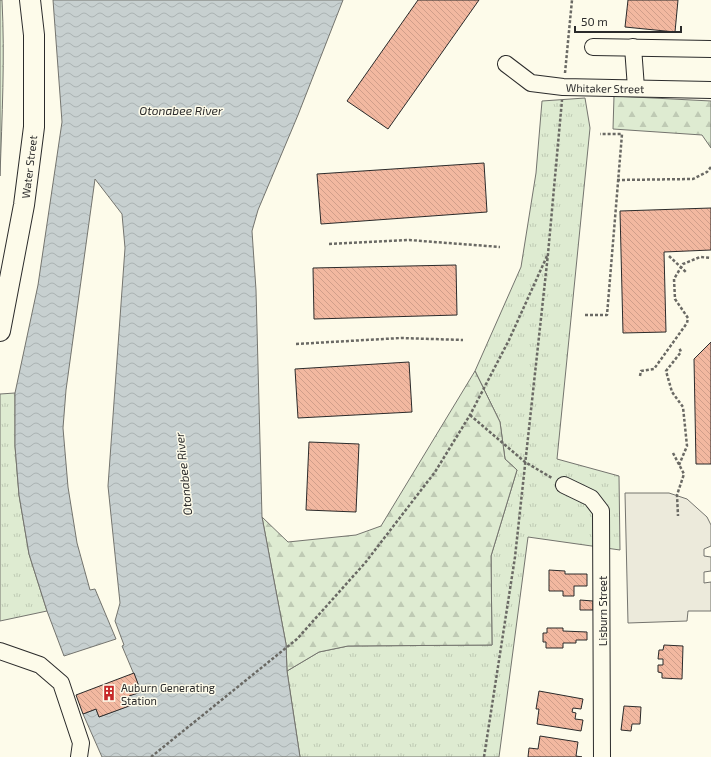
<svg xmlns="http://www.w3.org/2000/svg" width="711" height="757" font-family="'Exo 2',sans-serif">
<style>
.grass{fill:url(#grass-tufts);stroke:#74746e}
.forest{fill:url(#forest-firs);stroke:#74746e}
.parking{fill:#eceadb;stroke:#74746e}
.water{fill:url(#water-waves);stroke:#74746e}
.building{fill:url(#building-back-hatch);stroke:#2b2b2b}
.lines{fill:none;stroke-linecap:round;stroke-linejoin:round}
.minor-casing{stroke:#2b2b2b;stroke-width:18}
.major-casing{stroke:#2b2b2b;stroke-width:22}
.path{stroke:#6a6964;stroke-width:2.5;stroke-dasharray:3 2;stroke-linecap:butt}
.minor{stroke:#fdfbea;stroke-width:16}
.major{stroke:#fdfbea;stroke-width:20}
.labels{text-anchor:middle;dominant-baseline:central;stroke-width:3;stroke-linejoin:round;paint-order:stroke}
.street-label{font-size:11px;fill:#2b2b2b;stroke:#fdfbea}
.poi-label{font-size:11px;fill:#2b2b2b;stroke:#fdfbea;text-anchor:start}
.water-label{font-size:12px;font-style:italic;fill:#2b2b2b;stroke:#fdfbea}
</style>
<defs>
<pattern id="grass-tufts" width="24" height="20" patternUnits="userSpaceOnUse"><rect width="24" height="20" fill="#deebd1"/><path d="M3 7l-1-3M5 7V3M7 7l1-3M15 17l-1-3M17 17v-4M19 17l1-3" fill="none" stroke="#bfcab4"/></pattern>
<pattern id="forest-firs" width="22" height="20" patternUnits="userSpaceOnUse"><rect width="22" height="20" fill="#deebd1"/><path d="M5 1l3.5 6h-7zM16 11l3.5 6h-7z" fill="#bfcab4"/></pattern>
<pattern id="water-waves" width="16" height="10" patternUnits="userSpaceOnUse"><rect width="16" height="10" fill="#c7d0d0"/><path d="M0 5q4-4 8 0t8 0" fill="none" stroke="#abb3b3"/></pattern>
<pattern id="building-back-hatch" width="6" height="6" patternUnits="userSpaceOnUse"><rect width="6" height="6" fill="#f2b8a0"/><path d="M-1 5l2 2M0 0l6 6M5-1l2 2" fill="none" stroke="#d09e8a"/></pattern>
</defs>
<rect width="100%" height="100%" fill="#fdfbea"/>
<!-- grass -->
<g class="grass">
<path d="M585,98L590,128L557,459L619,476L620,550L528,537L499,757H300L287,671L319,652L348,646L492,645L491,556L517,470L505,459L500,422L475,371L521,267L536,173L542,101Z"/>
<path d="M15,393V446L19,495L29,554L47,611L0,621V394Z"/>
</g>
<!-- forest -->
<g class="forest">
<path d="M0,0H2C5,58 2,117 0,176Z"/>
<path d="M614,96L711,101V148L702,135L613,129Z"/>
<path d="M475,371L500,422L505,459L517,470L491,556L492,645L348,646L319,652L287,671L286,644L262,517L288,542L356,535L381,526Z"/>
</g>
<!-- parking -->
<path class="parking" d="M625,493H669L687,499L707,517L711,525V546L704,549V556L711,557V571L704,572V583L711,582V611H688L687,621L628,623Z"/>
<!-- water -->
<path class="water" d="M53,0H343L298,115L258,210L252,231L256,290L262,517L286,644L287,671L300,757H102L83,714L96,709L99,717L131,705L129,696L141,691L122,646L124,645L115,621L120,603L108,486L125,248L122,214L95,179L66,390L63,428L68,487L77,543L90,590L95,589L116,639L64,656L47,611L29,554L19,495L15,446V393L38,285L62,122Z"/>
<!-- building -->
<g class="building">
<path d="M418,0H479L388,129L347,101Z"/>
<path d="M628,0H678L675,32L625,27Z"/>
<path d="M484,163L487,212L321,224L317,174Z"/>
<path d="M711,208V250L664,252L666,332L623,333L620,211Z"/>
<path d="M456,265L457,315L314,319L313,268Z"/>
<path d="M711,342V464H696L694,359Z"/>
<path d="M409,362L412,412L298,418L295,369Z"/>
<path d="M309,442L359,444L356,512L306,510Z"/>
<path d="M549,570L565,571V574H587V586H574V596H563V591H549Z"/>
<path d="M580,600L593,601V610H580Z"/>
<path d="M547,628H563V631L587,632V640H576V643H563V648H546V642H543V633H547Z"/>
<path d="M664,645L683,646L682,679L662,678V673L658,672V665H663V659H658L659,650H663Z"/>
<path d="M134,673L141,692L129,696L132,705L99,717L96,709L83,714L76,695Z"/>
<path d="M539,691L583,699L581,709L573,708L572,712L576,713L575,719L583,720L581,731L537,724L539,709H536Z"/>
<path d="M624,706L641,707L640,724H632L631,731L621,730Z"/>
<path d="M540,736L578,742L576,756L582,757H528L529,748L538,749Z"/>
</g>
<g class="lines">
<!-- minor casing -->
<g class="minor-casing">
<g id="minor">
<path d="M593,47L711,49"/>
<path d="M633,47L636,88"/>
<path d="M506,64L531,83L563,87L711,90"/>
<path d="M564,485L591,498L601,511L602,757"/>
<path d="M0,651L40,665L61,683L81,743L79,757"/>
</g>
</g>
<!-- major casing -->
<g class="major-casing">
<path id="major" d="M0,331L24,205L34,127V35L30,0"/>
</g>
<!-- path -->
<g class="path">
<path d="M565,73L572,0"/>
<path d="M617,180L693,179L707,172L711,167"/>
<path d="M329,244L409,240L500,247"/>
<path d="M669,256L687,273"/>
<path d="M585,315H607L620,158L622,134H600"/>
<path d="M296,344L401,338L463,340"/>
<path d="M640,376L641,371L654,369L687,323L688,318L675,299L674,279L683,264L700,257L711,258"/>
<path d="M470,415L525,462L552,478"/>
<path d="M673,453L684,474L677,495L678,516"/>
<path d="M679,465L687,446L683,407L672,392L666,371L681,352L679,347"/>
<path d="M151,757L297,639L365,563L435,472L470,415L509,340L547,256"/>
<path d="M484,757L515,557L548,254L562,100"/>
</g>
<!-- minor -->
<use href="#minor" class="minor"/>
<!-- major -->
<use href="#major" class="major"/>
</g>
<!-- icons -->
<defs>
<g id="building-bare" transform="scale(1.2)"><path d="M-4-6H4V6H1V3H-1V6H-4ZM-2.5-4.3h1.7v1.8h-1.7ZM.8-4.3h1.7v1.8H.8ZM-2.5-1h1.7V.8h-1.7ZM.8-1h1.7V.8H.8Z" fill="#c62828" stroke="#fdfbea" stroke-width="2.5" paint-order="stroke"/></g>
</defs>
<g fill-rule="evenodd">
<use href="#building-bare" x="109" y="693"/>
</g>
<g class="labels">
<!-- street labels -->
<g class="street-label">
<text transform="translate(605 88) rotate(1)">Whitaker Street</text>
<text transform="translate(29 167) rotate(-83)">Water Street</text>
<text transform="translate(602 611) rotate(-90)">Lisburn Street</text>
</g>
<!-- poi labels -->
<g class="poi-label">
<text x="121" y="687">Auburn Generating<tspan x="121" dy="13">Station</tspan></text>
</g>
<!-- water labels -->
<g class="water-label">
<text x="181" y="110">Otonabee River</text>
<text transform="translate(183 474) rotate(-96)">Otonabee River</text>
</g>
</g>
<!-- scale -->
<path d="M575 26v6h106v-6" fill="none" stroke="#2b2b2b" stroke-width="2"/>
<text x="581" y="26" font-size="12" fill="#2b2b2b" stroke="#fdfbea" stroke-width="3" paint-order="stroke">50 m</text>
</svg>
